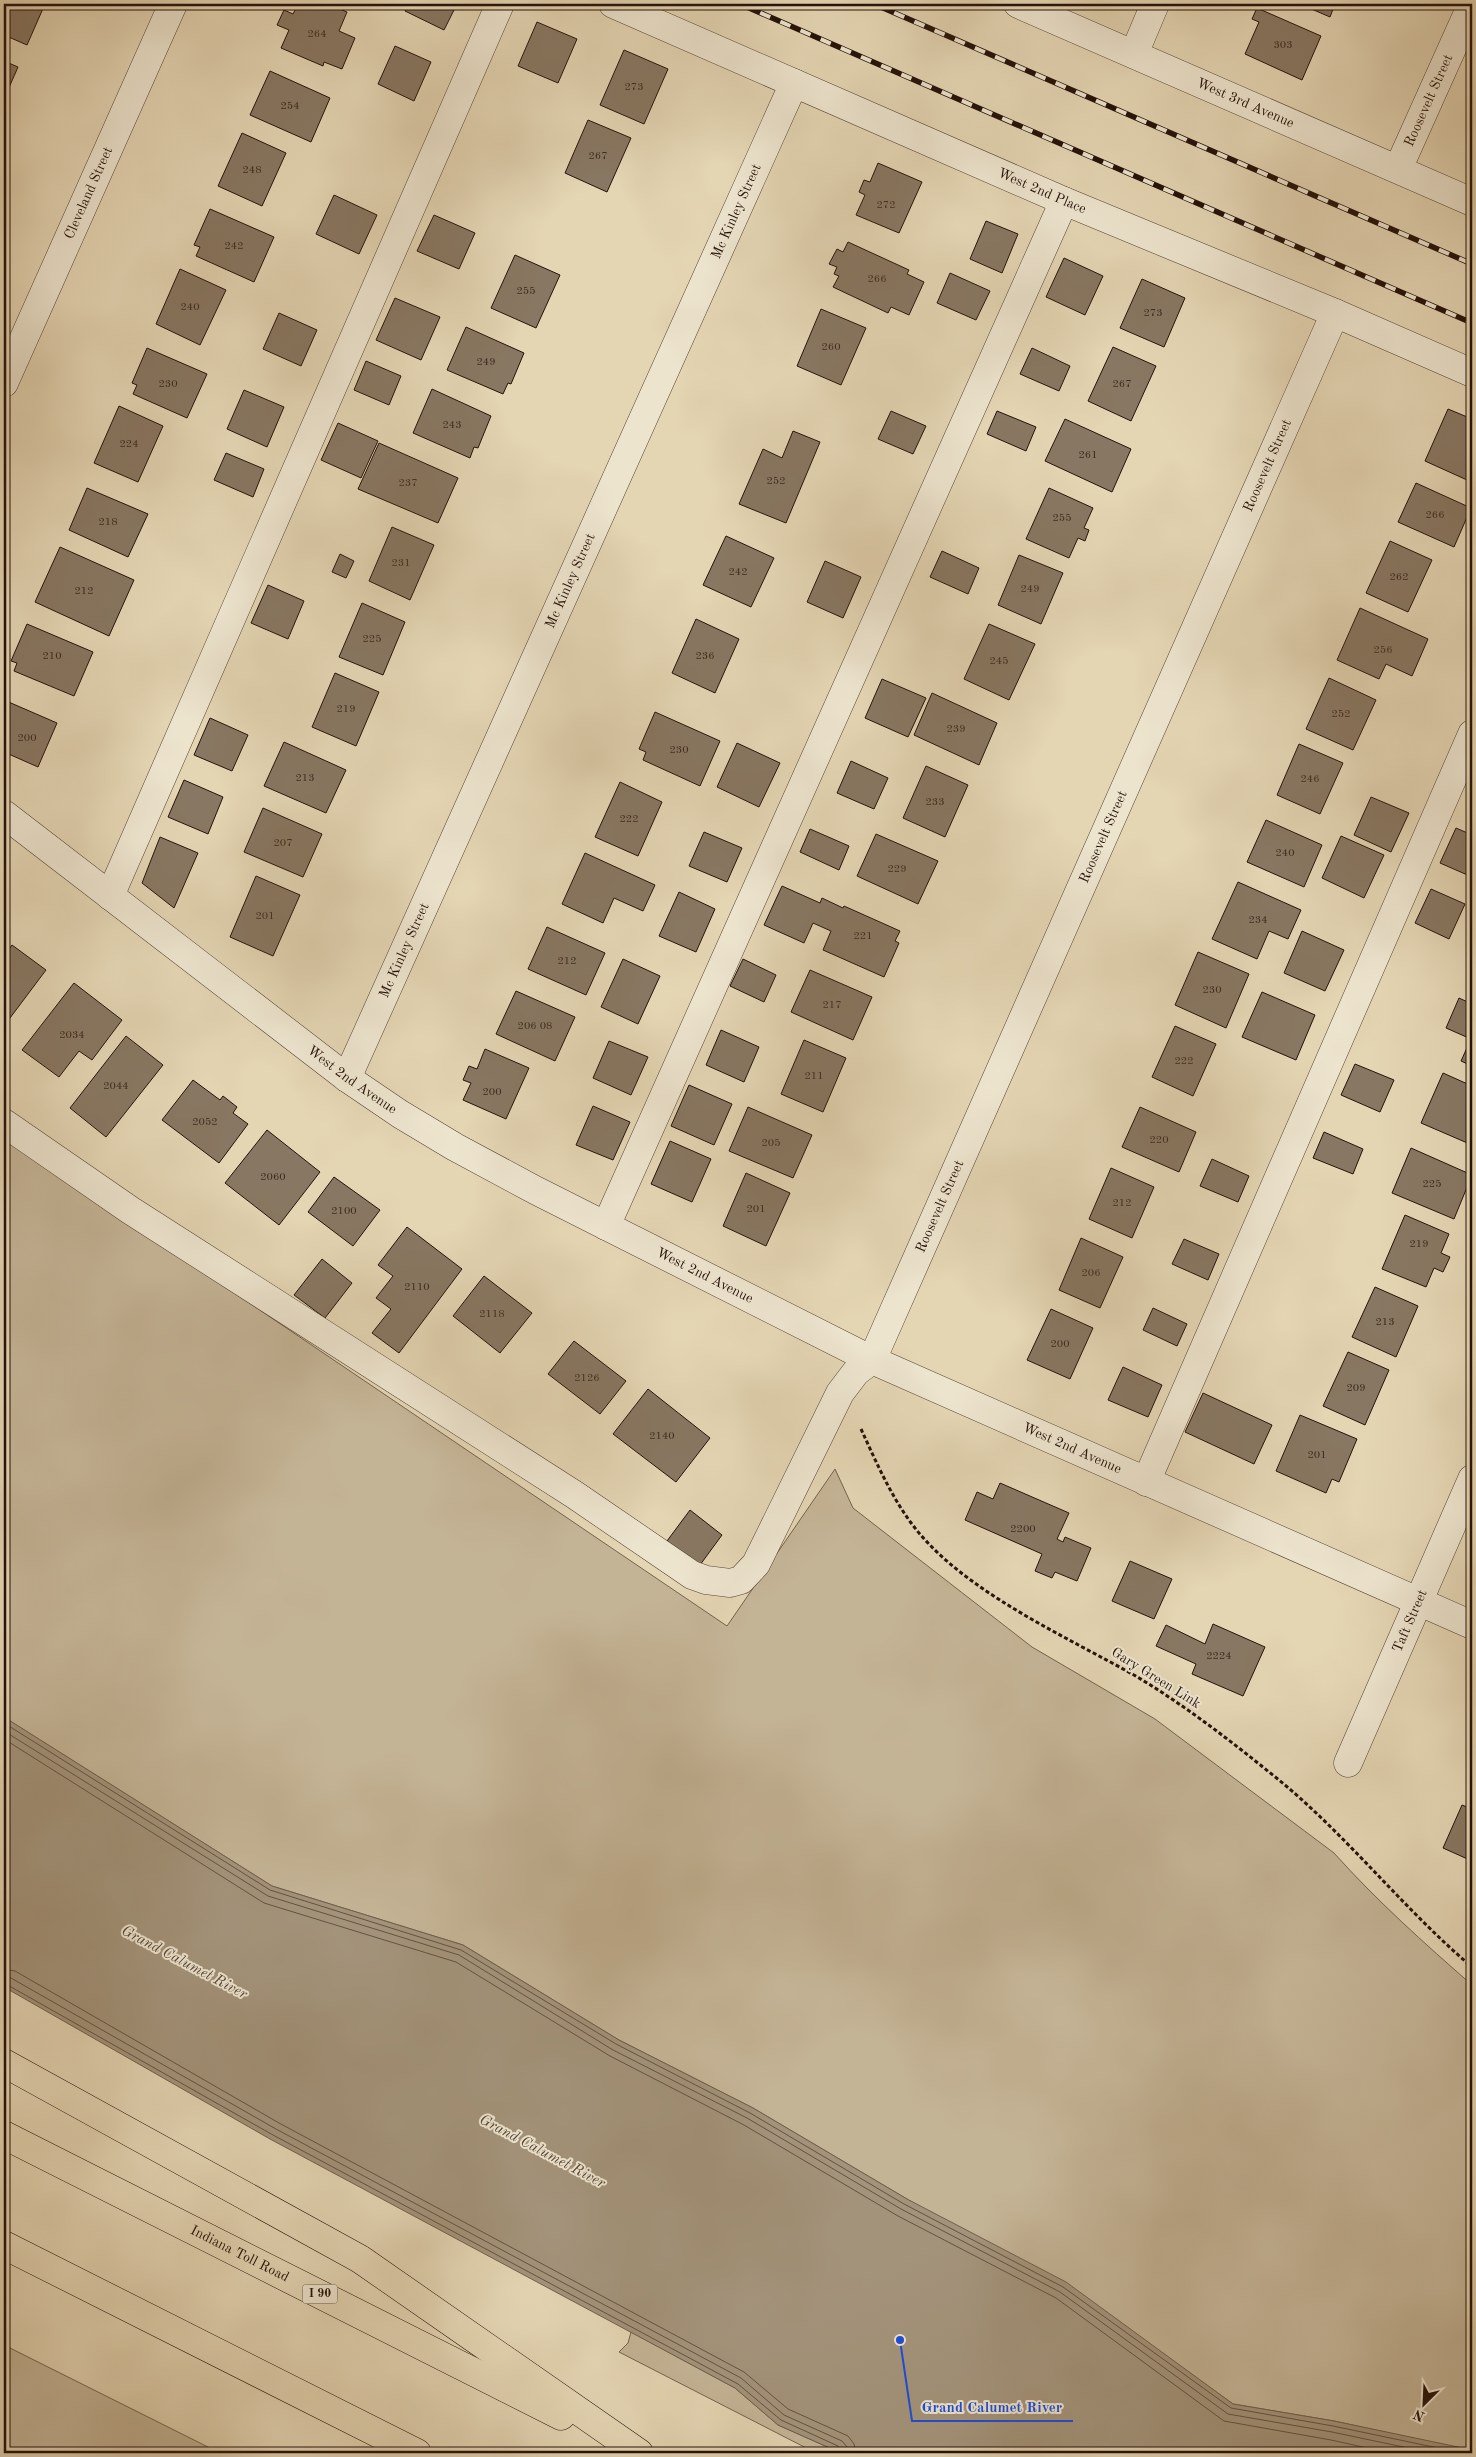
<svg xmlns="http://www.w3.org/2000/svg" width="1476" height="2457" font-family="'Old Standard TT',serif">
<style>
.green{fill:#c4b496;stroke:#746350}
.water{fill:#a3937a;stroke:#715f4d}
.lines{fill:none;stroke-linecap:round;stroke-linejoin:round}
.shore{stroke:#645242;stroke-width:1}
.building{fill:#887762;stroke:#25120a}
.minor-casing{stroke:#554334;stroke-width:29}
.highway-casing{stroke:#25120a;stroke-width:29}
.path{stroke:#25120a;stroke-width:3;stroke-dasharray:4 2.5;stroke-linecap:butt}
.minor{stroke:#ede4ce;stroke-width:28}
.highway{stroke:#e4d5b3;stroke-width:28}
.rail-casing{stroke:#25120a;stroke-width:5.5}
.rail{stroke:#ede4ce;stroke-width:4;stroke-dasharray:11;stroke-linecap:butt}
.labels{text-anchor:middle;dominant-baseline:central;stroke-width:4;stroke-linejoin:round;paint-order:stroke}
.number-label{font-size:11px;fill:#3e2b20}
.shield{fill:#ede4ce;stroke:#615145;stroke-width:1}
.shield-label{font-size:12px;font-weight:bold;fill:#25120a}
.street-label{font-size:14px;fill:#25120a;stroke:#ede4ce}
.water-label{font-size:15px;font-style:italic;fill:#574637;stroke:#ede4ce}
.leader{fill:none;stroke:#1d4ed8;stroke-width:2}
.callout-dot{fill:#1d4ed8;stroke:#ede4ce;stroke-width:2}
.callout-label{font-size:15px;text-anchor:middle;font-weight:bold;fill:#1d4ed8;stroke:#ede4ce;stroke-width:4;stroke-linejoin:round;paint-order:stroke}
</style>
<rect width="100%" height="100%" fill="#e4d5b3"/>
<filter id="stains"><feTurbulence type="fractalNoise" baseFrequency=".004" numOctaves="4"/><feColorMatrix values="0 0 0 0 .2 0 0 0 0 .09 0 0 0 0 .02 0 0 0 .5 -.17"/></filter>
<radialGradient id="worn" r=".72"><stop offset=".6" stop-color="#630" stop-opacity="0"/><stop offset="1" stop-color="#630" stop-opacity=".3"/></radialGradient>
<!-- green -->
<g class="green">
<path d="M4,1137L727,1626L835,1469L853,1508L1032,1647L1155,1719L1334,1853C1377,1901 1424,1943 1472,1985V2451L1334,2421L1233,2404L1152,2346L907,2199L753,2108L619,2040L463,1945L272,1886L5,1718Z"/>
<path d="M631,2332L735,2388L778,2425L841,2453H816L619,2352L628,2343Z"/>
<path d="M4,2345L220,2453H4Z"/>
</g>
<!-- water -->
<path class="water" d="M4,1717L272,1886L463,1945L619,2040L753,2108L907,2199L1066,2282L1233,2404L1334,2421L1458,2447L1472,2451V2453H841L778,2425L735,2388L270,2139L4,1987Z"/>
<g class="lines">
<!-- shore -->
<g class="shore">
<path d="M4,1723L270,1890L461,1950L616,2044L750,2113L904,2204L1063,2287L1231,2408L1333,2426L1462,2453"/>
<path d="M4,1731L268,1896L459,1955L613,2050L747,2118L901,2209L1060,2292L1228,2414L1332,2432L1432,2453"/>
<path d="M4,1739L264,1903L456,1962L610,2056L744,2125L898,2216L1056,2298L1224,2421L1331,2440L1390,2453"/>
<path d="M4,1969L15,1971L279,2123L744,2372L788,2409L848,2436L854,2444L856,2453"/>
<path d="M4,1976L11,1978L276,2129L741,2378L784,2415L842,2441L847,2447L848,2453"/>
<path d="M4,1983L273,2135L738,2384L781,2420L838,2446L842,2453"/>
</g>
</g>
<!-- building -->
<g class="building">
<path d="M4,4H45L27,45L4,35Z"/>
<path d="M298,4H328L347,12L339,31L355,38L342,69L324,62L323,66L281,48L289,30L277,25L284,10L293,14Z"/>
<path d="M408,4H457L444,30L405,11Z"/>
<path d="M1300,4H1335L1330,17Z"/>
<path d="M1257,8L1321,36L1302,80L1245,54L1259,22L1252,19Z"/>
<path d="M537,22L577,39L558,83L518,66Z"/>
<path d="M395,46L431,62L414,101L378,84Z"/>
<path d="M624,50L668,69L644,124L600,105Z"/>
<path d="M4,61L18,67L4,99Z"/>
<path d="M270,71L330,98L311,142L250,115Z"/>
<path d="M588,120L631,138L607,192L565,173Z"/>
<path d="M242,133L286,153L262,206L218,186Z"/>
<path d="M878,163L922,182L899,233L856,215L865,195L859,192L864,180L870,182Z"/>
<path d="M334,195L377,215L359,254L316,234Z"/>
<path d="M210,209L274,237L254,282L196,256L200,247L194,245Z"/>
<path d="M434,215L475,233L459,269L417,251Z"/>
<path d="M986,221L1018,234L1002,273L970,259Z"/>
<path d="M848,242L909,270L907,274L924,282L909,315L891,307L888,313L833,287L839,276L834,274L837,267L829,264L837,249L843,252Z"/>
<path d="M515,255L560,275L536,328L491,308Z"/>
<path d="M1064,258L1103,276L1085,315L1046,297Z"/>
<path d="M180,269L226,290L200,345L156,324Z"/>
<path d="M950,273L990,291L976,320L937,303Z"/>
<path d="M1142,279L1185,298L1164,347L1120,328Z"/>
<path d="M395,298L440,317L421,360L376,340Z"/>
<path d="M821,309L866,328L841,385L797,366Z"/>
<path d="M279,313L317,330L301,366L263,349Z"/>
<path d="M466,327L524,353L511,384L508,383L503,394L447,370Z"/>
<path d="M1113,347L1156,366L1131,421L1088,401Z"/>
<path d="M147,348L207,374L187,418L133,394L137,385L132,383Z"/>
<path d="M1032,348L1070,366L1059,391L1020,374Z"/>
<path d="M366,361L401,376L389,405L354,390Z"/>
<path d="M432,389L491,416L478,448L474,447L470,458L413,433Z"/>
<path d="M244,390L284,407L267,447L227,429Z"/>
<path d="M119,406L163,426L138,482L94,463Z"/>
<path d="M1448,409L1472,419V468L1467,480L1425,461Z"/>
<path d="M891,411L926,426L913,454L878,439Z"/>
<path d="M997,411L1036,427L1026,451L987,434Z"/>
<path d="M1065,419L1131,449L1112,492L1045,461Z"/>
<path d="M338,423L378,441L361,478L321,460Z"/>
<path d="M793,431L820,442L786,523L739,504L763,449L782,458Z"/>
<path d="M379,443L458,478L438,523L358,489Z"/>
<path d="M226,453L264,469L253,497L214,480Z"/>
<path d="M1416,483L1471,508L1454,547L1398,522Z"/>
<path d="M87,488L148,514L128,557L69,530Z"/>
<path d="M1049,488L1093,508L1084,528L1089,530L1085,541L1078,538L1069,558L1026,539Z"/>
<path d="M392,527L434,545L410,600L369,581Z"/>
<path d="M726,536L774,558L751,607L703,585Z"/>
<path d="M1390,541L1432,560L1408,612L1366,593Z"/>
<path d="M60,547L134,580L109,636L35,602Z"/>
<path d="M942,551L979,568L968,594L930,577Z"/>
<path d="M340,554L354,561L346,578L332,572Z"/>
<path d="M1019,555L1063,573L1041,624L998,605Z"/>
<path d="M825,561L861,577L843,618L807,602Z"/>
<path d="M268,585L304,601L288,639L251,623Z"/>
<path d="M362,603L405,622L383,675L339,657Z"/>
<path d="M1360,608L1428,639L1412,676L1386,664L1379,679L1337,660Z"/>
<path d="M696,619L739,639L715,693L672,673Z"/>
<path d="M27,624L93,652L74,696L14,671L17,663L11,661Z"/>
<path d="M989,624L1035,644L1009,700L964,679Z"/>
<path d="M335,673L379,692L356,746L312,727Z"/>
<path d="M1329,678L1376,700L1353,750L1306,729Z"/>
<path d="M882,679L926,698L908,737L865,718Z"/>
<path d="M932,693L997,723L979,765L914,735Z"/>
<path d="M4,700L57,723L38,767L4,752Z"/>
<path d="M655,712L720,741L700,786L643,760L646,752L639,749Z"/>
<path d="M210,718L248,735L232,771L194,755Z"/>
<path d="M284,742L346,770L326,813L264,786Z"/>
<path d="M737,743L780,763L759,807L717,787Z"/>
<path d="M1299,744L1343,763L1320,814L1277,795Z"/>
<path d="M851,761L888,778L874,809L837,793Z"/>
<path d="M926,766L968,785L945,837L903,818Z"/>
<path d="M184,780L223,797L208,834L168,817Z"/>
<path d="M620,782L662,802L638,856L595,837Z"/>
<path d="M1371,797L1409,813L1391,852L1354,835Z"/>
<path d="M263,808L322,834L303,877L244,852Z"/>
<path d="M1266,820L1322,845L1304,887L1247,862Z"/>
<path d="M1456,828L1472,835V877L1440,863Z"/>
<path d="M810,829L849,846L839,870L800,852Z"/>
<path d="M704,832L742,848L727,882L689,866Z"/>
<path d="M876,834L938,861L918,904L857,876Z"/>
<path d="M1341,836L1384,855L1364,898L1322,878Z"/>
<path d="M160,837L198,853L174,908L142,883Z"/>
<path d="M585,853L655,885L643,911L614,898L603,923L562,904Z"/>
<path d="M256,876L300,895L273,956L230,937Z"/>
<path d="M1238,882L1301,910L1288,939L1269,931L1257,959L1212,939Z"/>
<path d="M782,886L820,903L822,898L843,908L844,906L900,931L895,941L899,943L884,977L823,950L831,931L813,923L804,943L764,925Z"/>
<path d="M1431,889L1465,904L1449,939L1415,923Z"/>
<path d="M679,892L715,909L696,952L659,936Z"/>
<path d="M547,927L605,953L586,995L528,969Z"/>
<path d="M1302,931L1344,950L1325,991L1284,973Z"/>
<path d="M12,945L46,970L4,1026V950L7,952Z"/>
<path d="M1198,952L1249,974L1226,1028L1175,1005Z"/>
<path d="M623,959L660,976L638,1024L601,1007Z"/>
<path d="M743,959L776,975L764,1002L730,986Z"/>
<path d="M810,970L872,997L853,1040L791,1012Z"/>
<path d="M74,983L122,1020L92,1060L79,1051L59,1077L22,1050Z"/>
<path d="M516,991L575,1017L555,1061L496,1034Z"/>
<path d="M1262,992L1315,1015L1296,1060L1242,1037Z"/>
<path d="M1459,998L1472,1004V1066L1461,1061L1471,1039L1446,1028Z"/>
<path d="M1175,1026L1216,1044L1193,1096L1152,1077Z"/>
<path d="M721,1030L759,1047L744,1082L706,1065Z"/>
<path d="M126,1036L163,1065L106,1137L70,1108Z"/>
<path d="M804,1040L846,1058L823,1112L781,1094Z"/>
<path d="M609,1041L648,1057L631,1095L593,1078Z"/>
<path d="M485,1049L529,1068L506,1119L463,1100L471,1083L463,1080L469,1066L477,1069Z"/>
<path d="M1355,1064L1394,1080L1380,1112L1341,1095Z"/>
<path d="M1443,1073L1472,1086V1145L1421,1123Z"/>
<path d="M193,1080L220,1100L223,1096L237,1107L233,1113L248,1124L219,1163L162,1120Z"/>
<path d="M689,1085L732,1104L714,1145L671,1126Z"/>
<path d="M593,1106L630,1122L613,1160L576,1145Z"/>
<path d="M748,1107L812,1135L793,1178L729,1151Z"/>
<path d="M1140,1107L1196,1132L1179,1172L1122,1147Z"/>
<path d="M267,1130L320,1172L279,1225L225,1183Z"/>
<path d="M1324,1132L1363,1149L1353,1174L1313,1158Z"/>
<path d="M670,1141L711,1159L692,1202L651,1184Z"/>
<path d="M1411,1148L1472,1175L1454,1219L1392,1193Z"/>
<path d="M1212,1159L1249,1176L1238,1202L1200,1186Z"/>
<path d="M1111,1168L1154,1187L1132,1238L1089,1219Z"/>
<path d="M746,1173L790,1193L766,1246L723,1226Z"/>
<path d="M334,1177L380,1210L353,1246L308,1212Z"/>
<path d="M1405,1215L1449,1234L1441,1253L1450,1257L1443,1272L1434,1268L1426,1287L1382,1269Z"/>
<path d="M407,1227L462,1269L399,1353L372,1333L391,1309L376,1298L393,1276L378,1265Z"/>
<path d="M1081,1238L1123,1257L1100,1308L1059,1290Z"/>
<path d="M1184,1239L1219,1254L1208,1280L1172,1264Z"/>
<path d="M322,1259L352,1283L325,1318L294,1295Z"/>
<path d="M484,1276L532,1313L500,1353L453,1316Z"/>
<path d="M1375,1287L1418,1306L1396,1357L1352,1337Z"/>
<path d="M1153,1308L1187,1324L1177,1346L1143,1330Z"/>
<path d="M1051,1309L1093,1328L1070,1379L1027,1360Z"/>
<path d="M574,1341L626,1381L600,1414L548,1374Z"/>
<path d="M1348,1352L1389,1370L1365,1425L1323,1406Z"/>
<path d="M1123,1367L1162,1385L1148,1417L1108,1400Z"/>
<path d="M648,1389L710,1438L676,1482L613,1434Z"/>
<path d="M1203,1393L1272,1425L1254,1464L1185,1432Z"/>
<path d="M1300,1415L1357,1439L1339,1482L1332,1479L1326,1493L1276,1471Z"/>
<path d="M1000,1483L1069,1513L1057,1539L1063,1542L1065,1537L1091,1548L1077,1581L1055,1572L1052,1578L1035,1571L1042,1554L965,1520L977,1492L993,1499Z"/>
<path d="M690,1510L722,1535L700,1565L667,1541Z"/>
<path d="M1130,1561L1172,1579L1154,1619L1112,1601Z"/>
<path d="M1213,1624L1265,1647L1243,1696L1192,1674L1196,1664L1156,1646L1166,1625L1205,1644Z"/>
<path d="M1462,1805L1472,1809V1861L1443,1848Z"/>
</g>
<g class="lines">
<!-- minor casing -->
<g class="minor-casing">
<g id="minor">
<path id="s1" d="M613,4L1064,201L1335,313L1472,373"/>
<path id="s2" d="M1018,4L1472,202"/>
<path d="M1134,54L1155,4"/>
<path id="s3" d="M1398,169L1472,4"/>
<path id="s4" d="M4,383L173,4"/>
<path id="s5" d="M4,814L347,1078L400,1114L455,1147L535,1190L872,1360L1472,1625"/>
<path d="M110,896L500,4"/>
<path id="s6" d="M347,1078L794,83"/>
<path d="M4,1123L130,1210L575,1495L692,1575L706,1580L730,1583L741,1580L756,1564L840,1393L856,1372L872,1360"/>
<path d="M606,1226L1064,201"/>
<path id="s7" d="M872,1360L1335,313"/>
<path d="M1146,1482L1472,734"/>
<path id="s8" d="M1348,1763L1472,1479"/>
</g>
</g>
<!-- highway casing -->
<g class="highway-casing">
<g id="highway">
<path d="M4,2063L360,2259L639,2453"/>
<path id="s9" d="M4,2135L561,2416"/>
<path d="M4,2245L417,2453"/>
</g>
</g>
<!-- path -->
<path class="path" d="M861,1429C879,1468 897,1511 928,1543C980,1598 1068,1638 1134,1675C1181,1703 1226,1737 1269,1772C1343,1830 1400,1906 1472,1967"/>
<!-- minor -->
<use href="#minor" class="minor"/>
<!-- highway -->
<use href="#highway" class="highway"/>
<!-- rail casing -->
<g class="rail-casing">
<g id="rail">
<path d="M740,4L1472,323"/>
<path d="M874,4L1472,264"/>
</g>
</g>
<!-- rail -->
<use href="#rail" class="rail"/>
</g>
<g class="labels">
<!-- number labels -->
<g class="number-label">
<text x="317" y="34">264</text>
<text x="1283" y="45">303</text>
<text x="634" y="87">273</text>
<text x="290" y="106">254</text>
<text x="598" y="156">267</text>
<text x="252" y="170">248</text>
<text x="886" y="205">272</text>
<text x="234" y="246">242</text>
<text x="877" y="279">266</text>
<text x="526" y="291">255</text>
<text x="190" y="307">240</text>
<text x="1153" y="313">273</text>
<text x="831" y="347">260</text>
<text x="486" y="362">249</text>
<text x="168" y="384">230</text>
<text x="1122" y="384">267</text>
<text x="452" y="425">243</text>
<text x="129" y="444">224</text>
<text x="1088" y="455">261</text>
<text x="776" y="481">252</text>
<text x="408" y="483">237</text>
<text x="1435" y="515">266</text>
<text x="1062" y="518">255</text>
<text x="108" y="522">218</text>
<text x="401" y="563">231</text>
<text x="738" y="572">242</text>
<text x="1399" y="577">262</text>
<text x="1030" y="589">249</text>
<text x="84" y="591">212</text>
<text x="372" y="639">225</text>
<text x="1383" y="650">256</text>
<text x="52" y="656">210</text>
<text x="705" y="656">236</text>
<text x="999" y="661">245</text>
<text x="346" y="709">219</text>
<text x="1341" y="714">252</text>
<text x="956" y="729">239</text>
<text x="27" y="738">200</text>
<text x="679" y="750">230</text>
<text x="305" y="778">213</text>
<text x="1310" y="779">246</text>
<text x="935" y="802">233</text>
<text x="629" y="819">222</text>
<text x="283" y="843">207</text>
<text x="1285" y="853">240</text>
<text x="897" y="869">229</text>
<text x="265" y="916">201</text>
<text x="1258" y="920">234</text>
<text x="863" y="936">221</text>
<text x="567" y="961">212</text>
<text x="1212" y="990">230</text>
<text x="832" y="1005">217</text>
<text x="535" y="1026">206 08</text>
<text x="72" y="1035">2034</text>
<text x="1184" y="1061">222</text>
<text x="814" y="1076">211</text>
<text x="116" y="1086">2044</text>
<text x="492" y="1092">200</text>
<text x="205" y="1122">2052</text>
<text x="1159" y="1140">220</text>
<text x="771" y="1143">205</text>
<text x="273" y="1177">2060</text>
<text x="1432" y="1184">225</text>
<text x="1122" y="1203">212</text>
<text x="756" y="1209">201</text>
<text x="344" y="1211">2100</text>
<text x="1419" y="1244">219</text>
<text x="1091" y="1273">206</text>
<text x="417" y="1287">2110</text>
<text x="492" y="1314">2118</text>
<text x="1385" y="1322">213</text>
<text x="1060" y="1344">200</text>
<text x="587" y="1378">2126</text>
<text x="1356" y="1388">209</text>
<text x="662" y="1436">2140</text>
<text x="1317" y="1455">201</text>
<text x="1023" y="1529">2200</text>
<text x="1219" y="1656">2224</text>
</g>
<!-- shield labels -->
<rect class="shield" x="302.5" y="2284.5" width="35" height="19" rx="4"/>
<g class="shield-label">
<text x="320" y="2294">I 90</text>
</g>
<!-- street labels -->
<g class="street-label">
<text stroke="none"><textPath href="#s3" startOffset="75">Roosevelt Street</textPath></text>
<text stroke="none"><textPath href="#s2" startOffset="248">West 3rd Avenue</textPath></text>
<text stroke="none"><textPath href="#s1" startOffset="468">West 2nd Place</textPath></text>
<text stroke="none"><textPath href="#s4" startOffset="208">Cleveland Street</textPath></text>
<text stroke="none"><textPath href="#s6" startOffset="950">Mc Kinley Street</textPath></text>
<text stroke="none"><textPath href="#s7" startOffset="978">Roosevelt Street</textPath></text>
<text stroke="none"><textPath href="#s6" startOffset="545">Mc Kinley Street</textPath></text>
<text stroke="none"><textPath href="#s7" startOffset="572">Roosevelt Street</textPath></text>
<text stroke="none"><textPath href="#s6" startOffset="140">Mc Kinley Street</textPath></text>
<text stroke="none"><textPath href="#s5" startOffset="438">West 2nd Avenue</textPath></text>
<text stroke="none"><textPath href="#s7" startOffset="168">Roosevelt Street</textPath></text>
<text stroke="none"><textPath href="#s5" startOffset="842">West 2nd Avenue</textPath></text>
<text stroke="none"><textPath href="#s5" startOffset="1248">West 2nd Avenue</textPath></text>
<text stroke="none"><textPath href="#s8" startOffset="155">Taft Street</textPath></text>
<text transform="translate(1156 1678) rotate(32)">Gary Green Link</text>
<text stroke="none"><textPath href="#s9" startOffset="264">Indiana Toll Road</textPath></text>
</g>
<!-- water labels -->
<g class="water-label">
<text transform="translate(184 1963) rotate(28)">Grand Calumet River</text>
<text transform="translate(542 2152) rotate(28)">Grand Calumet River</text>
</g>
</g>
<!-- callouts -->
<path class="leader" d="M900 2340L912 2421H1073"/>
<circle class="callout-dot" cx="900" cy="2340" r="5"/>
<g class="callout-label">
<text x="992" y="2412">Grand Calumet River</text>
</g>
<!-- margin -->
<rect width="1476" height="2457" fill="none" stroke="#e4d5b3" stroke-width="20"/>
<rect x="5" y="5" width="1466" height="2447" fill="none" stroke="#25120a" stroke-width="2.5"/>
<rect x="10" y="10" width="1456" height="2437" fill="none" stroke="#25120a"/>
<!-- north arrow -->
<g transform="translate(1424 2404) rotate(204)" stroke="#ede4ce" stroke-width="4" paint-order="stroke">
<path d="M0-4L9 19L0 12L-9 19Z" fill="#25120a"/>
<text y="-8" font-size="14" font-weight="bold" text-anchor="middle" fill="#25120a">N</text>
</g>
<rect width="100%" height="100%" filter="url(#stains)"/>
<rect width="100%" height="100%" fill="url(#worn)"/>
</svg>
